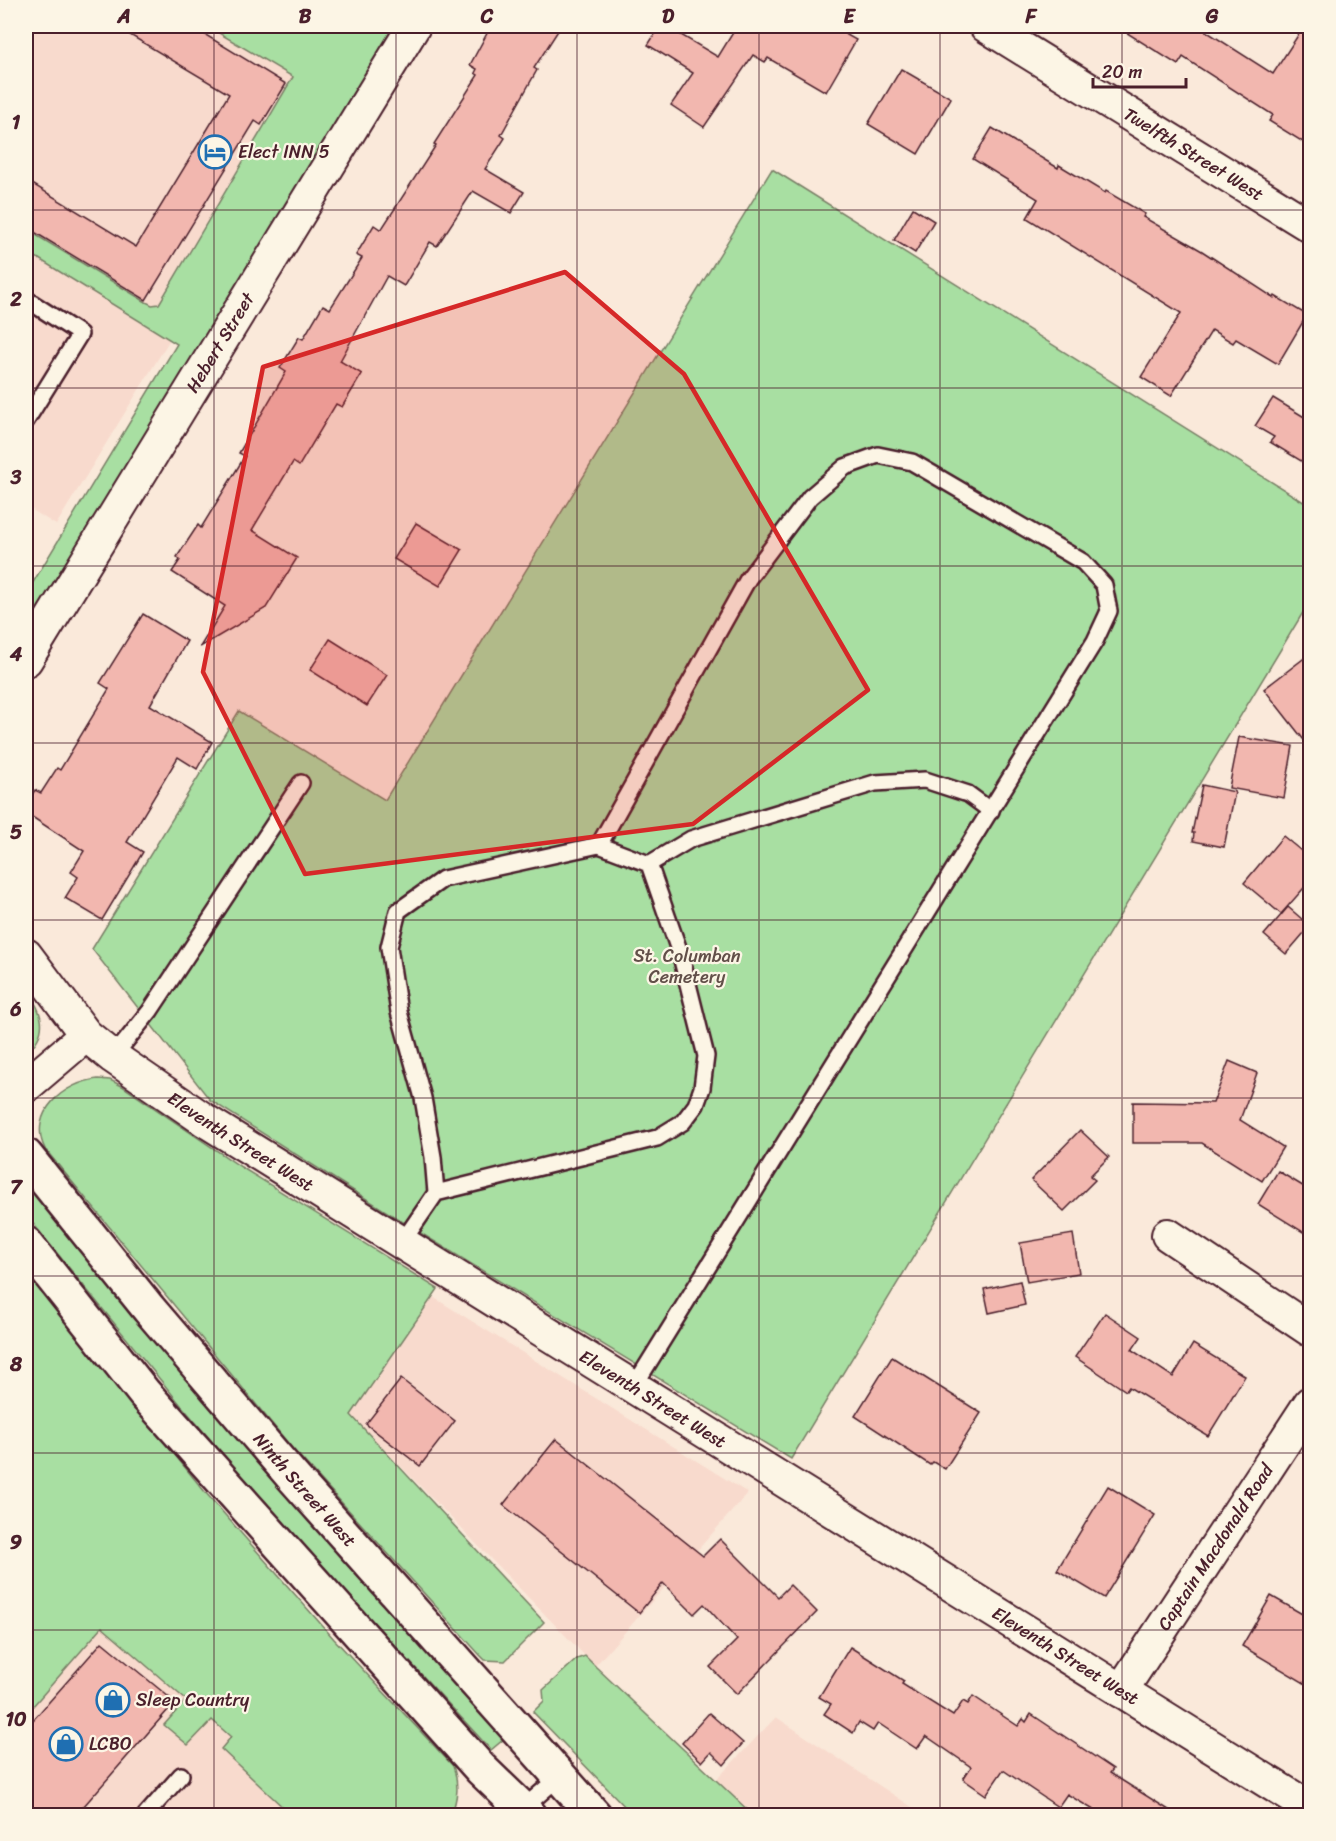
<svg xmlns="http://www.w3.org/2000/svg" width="1336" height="1841" font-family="Sriracha,sans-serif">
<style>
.built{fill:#f8dacd}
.green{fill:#a8dfa2;stroke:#797f66;stroke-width:1.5}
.building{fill:#f2b7af;stroke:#4a1f2b;stroke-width:1.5}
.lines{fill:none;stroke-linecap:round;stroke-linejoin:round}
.service-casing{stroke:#4a1f2b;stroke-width:20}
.minor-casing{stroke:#4a1f2b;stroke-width:36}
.secondary-casing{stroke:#4a1f2b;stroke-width:38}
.service{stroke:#fcf5e5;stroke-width:15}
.minor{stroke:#fcf5e5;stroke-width:32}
.secondary{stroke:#fcf5e5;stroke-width:33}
.marked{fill:#d62828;fill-opacity:0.2;stroke:#d62828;stroke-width:4.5;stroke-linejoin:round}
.grid{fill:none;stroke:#4a1f2b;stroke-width:1.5;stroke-opacity:0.55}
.labels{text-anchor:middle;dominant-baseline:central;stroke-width:4.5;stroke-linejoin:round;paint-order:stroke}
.poi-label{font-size:18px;fill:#4a1f2b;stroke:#fcf5e5;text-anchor:start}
.street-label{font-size:18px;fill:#4a1f2b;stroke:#fcf5e5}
.park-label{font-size:18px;fill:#624f49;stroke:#fcf5e5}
.neatline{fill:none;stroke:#4a1f2b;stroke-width:2}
.grid-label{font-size:20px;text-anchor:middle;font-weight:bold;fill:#4a1f2b}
</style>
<rect width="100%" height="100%" fill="#fae9da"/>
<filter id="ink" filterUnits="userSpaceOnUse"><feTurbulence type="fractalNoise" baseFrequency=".0167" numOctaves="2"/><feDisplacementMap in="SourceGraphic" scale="12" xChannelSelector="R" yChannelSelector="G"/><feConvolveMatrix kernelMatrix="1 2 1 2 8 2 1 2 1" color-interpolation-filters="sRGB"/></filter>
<g filter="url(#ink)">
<!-- built -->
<g class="built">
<path d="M26,26H207L321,93L56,525L26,506Z"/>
<path d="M433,1297L748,1493L595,1666L351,1415Z"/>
<path d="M110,1616L343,1816H26V1714Z"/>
<path d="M776,1717L924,1815H755L716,1780Z"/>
</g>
<!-- green -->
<g class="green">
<path d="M207,26H396L32,618L26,617V594L177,344L26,251V229L146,302L152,305L159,304L293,77Z"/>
<path d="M772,169L1310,506V601L791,1459L414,1229L210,1100L92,949L239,711L385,800Z"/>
<path d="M26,989C43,1012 50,1032 26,1053Z"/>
<path d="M98,1079L110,1080L122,1086L241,1167L438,1289L351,1415L544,1622L505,1661L485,1660L480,1655L293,1449L45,1149C27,1113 65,1082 98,1079Z"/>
<path d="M26,1183C172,1369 328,1549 492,1721L504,1739L491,1750L273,1513L180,1404L26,1215Z"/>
<path d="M26,1272L205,1492L334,1639L453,1766C459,1784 458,1798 451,1815H284L287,1811L221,1749L231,1737L212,1720L188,1745L164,1725L186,1700L102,1627L26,1714Z"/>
<path d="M585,1656L596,1667L753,1815H633L533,1712L544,1701L543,1690L577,1659Z"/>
</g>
<!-- building -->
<g class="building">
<path d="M115,26H191L286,84L261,125L255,121L146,300L26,227V180L136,247L229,94Z"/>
<path d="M491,26H561L534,68L537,70L501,135L505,138L485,169L524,192L511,213L473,191L437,246L430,242L404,286L387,276L340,361L362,374L342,407L336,404L299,466L293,462L252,530L297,558L266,608L200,647L225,606L172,572L180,560L177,557L198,525L201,528L245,456L239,453L286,372L280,368L299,337L303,339L323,305L330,309L362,258L356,255L374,225L380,229L383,227L436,145L434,144L478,75L475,73L477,69L470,65Z"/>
<path d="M660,26H666L718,57L737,26H831L856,40L826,92L768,58L765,62L753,55L704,127L671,105L693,73L648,45Z"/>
<path d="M1116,26H1198L1273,74L1304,26H1311V147L1269,121L1273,115L1183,57L1178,65Z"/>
<path d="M901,69L951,98L918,154L868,124Z"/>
<path d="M992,128L1058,168L1059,165L1105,193L1106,191L1145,214L1143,217L1202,251L1274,298L1275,296L1307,315L1278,364L1236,339L1233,343L1212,330L1171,396L1141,377L1181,313L1027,218L1038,199L973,159Z"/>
<path d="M913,208L934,221L915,253L894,240Z"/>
<path d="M1273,398L1311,421V467L1270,442L1274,437L1255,426Z"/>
<path d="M416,523L462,550L440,586L394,559Z"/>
<path d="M143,614L187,641L150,705L212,742L197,769L178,757L127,842L143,852L102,920L65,898L78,877L71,872L84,851L26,813V804L35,790L41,793L57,768L60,770L109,689L100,683Z"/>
<path d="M330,639L387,675L367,706L310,670Z"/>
<path d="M1311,653V749L1264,689Z"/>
<path d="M1239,737L1293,746L1284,798L1229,788Z"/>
<path d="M1202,785L1235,792L1224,847L1193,841L1194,833H1192Z"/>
<path d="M1283,836L1311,859V880L1281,914L1244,883Z"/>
<path d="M1288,907L1310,926L1286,954L1264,935Z"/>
<path d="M1229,1061L1257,1073L1240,1120L1283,1147L1262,1181L1202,1143H1133V1102L1213,1103Z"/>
<path d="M1080,1130L1109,1157L1090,1176L1095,1180L1064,1211L1031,1180Z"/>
<path d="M1278,1171L1311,1191V1237L1258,1204Z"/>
<path d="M1073,1234L1079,1273L1027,1282L1020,1243Z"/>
<path d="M1020,1281L1025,1305L989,1313L984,1289Z"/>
<path d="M1105,1313L1141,1337L1132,1350L1173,1377L1193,1344L1245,1376L1208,1436L1129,1387L1126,1391L1075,1357Z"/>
<path d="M892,1357L981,1413L945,1469L933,1462L930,1465L855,1416Z"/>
<path d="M401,1379L455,1421L420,1466L366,1424Z"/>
<path d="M556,1439L703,1556L720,1539L778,1597L790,1585L817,1612L737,1694L710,1667L737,1640L704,1604L694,1614L663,1583L639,1613L503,1505Z"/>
<path d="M1108,1486L1155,1515L1104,1598L1057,1570Z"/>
<path d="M1271,1596L1311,1619V1687L1242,1646Z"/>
<path d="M102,1642L175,1702L76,1815H26V1728Z"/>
<path d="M850,1647L904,1681L902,1684L953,1716L963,1701L968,1704L973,1696L1018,1726L1023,1719L1026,1722L1031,1714L1113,1769L1110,1773L1177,1815H1102L1067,1794L1058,1807L1003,1770L986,1795L963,1779L971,1767L926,1736L917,1749L878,1723L873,1731L859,1722L853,1733L824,1714L831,1704L819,1697Z"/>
<path d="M709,1713L743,1743L724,1765L711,1752L702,1762L682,1743Z"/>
</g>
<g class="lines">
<!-- service casing -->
<g class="service-casing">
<g id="service">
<path d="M26,299L80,334L26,421"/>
<path d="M599,845L748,579L810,497L845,467L878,455L912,462L1083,562L1104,585L1109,611L1095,641L633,1388"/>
<path d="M649,864L691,839L875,783L925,780L968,794L991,811"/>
<path d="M113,1057L150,1011L301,783"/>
<path d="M401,1244L436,1193L657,1138L683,1122L696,1105L702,1088L706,1056L681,956L649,864L599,845L443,879L398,911L389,947L399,1012L423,1098L433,1157L436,1193"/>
<path d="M520,1811L560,1776"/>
<path d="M145,1816L181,1775"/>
</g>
</g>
<!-- minor casing -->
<g class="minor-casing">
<g id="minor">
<path id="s1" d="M986,26L1310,226"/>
<path id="s2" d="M26,660L414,26"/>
<path id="s3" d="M26,955L86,1035L113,1057L206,1121L1310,1808"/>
<path d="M26,1086L86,1035"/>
<path d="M1168,1235L1310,1330"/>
<path id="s4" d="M1121,1691L1310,1403"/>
</g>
</g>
<!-- secondary casing -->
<g class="secondary-casing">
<g id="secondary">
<path id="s5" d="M26,1156L149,1309L292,1476L595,1816"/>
<path d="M26,1244L144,1393L481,1769L530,1816"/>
</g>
</g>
<!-- service -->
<use href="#service" class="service"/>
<!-- minor -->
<use href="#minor" class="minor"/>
<!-- secondary -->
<use href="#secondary" class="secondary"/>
</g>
</g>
<!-- marked area -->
<path class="marked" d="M565,272L684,374L868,690L693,824L305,874L203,672L263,367Z"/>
<!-- grid -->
<path class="grid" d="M214,26V1816M396,26V1816M577,26V1816M759,26V1816M940,26V1816M1122,26V1816M26,210H1310M26,388H1310M26,566H1310M26,743H1310M26,920H1310M26,1098H1310M26,1276H1310M26,1453H1310M26,1630H1310"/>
<!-- icons -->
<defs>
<g id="hotel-ring" transform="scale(1.725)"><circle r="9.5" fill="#fcf5e5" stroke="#1f6fb2" stroke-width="1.5"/><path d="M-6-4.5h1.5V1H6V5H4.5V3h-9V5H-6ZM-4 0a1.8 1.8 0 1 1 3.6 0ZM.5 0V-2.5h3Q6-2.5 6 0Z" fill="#1f6fb2"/></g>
<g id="shop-ring" transform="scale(1.725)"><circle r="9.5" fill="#fcf5e5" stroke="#1f6fb2" stroke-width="1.5"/><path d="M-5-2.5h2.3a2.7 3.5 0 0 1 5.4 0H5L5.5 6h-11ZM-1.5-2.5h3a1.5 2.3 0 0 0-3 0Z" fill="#1f6fb2"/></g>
</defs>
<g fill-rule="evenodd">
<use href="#hotel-ring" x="215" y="152"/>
<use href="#shop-ring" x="113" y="1700"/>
<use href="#shop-ring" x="66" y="1744"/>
</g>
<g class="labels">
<!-- poi labels -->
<g class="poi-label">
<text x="238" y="152">Elect INN 5</text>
<text x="136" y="1700">Sleep Country</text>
<text x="89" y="1744">LCBO</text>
</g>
<!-- street labels -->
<g class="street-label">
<text stroke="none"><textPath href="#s1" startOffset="244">Twelfth Street West</textPath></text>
<text stroke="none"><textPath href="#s2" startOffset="372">Hebert Street</textPath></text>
<text stroke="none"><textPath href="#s3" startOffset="288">Eleventh Street West</textPath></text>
<text stroke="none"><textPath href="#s3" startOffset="774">Eleventh Street West</textPath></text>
<text stroke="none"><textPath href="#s5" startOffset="435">Ninth Street West</textPath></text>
<text stroke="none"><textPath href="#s4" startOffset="172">Captain Macdonald Road</textPath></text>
<text stroke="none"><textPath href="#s3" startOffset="1260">Eleventh Street West</textPath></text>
</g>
<!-- park labels -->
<g class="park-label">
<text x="687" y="956">St. Columban<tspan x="687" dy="21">Cemetery</tspan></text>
</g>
</g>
<!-- margin -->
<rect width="1336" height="1841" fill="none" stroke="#fcf5e5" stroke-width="66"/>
<!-- scale -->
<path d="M1093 78v9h93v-9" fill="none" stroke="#4a1f2b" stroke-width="3"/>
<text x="1102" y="78" font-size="18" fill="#4a1f2b" stroke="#fcf5e5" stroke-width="4.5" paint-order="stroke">20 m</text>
<rect x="33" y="33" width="1270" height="1775" class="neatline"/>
<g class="grid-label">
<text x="124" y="23">A</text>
<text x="305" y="23">B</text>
<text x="487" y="23">C</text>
<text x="668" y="23">D</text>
<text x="849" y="23">E</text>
<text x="1031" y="23">F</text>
<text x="1212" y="23">G</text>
<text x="16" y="129">1</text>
<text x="16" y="306">2</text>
<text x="16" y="484">3</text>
<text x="16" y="661">4</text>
<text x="16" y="839">5</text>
<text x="16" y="1016">6</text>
<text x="16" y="1194">7</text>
<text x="16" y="1371">8</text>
<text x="16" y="1549">9</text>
<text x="16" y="1726">10</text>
</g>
</svg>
